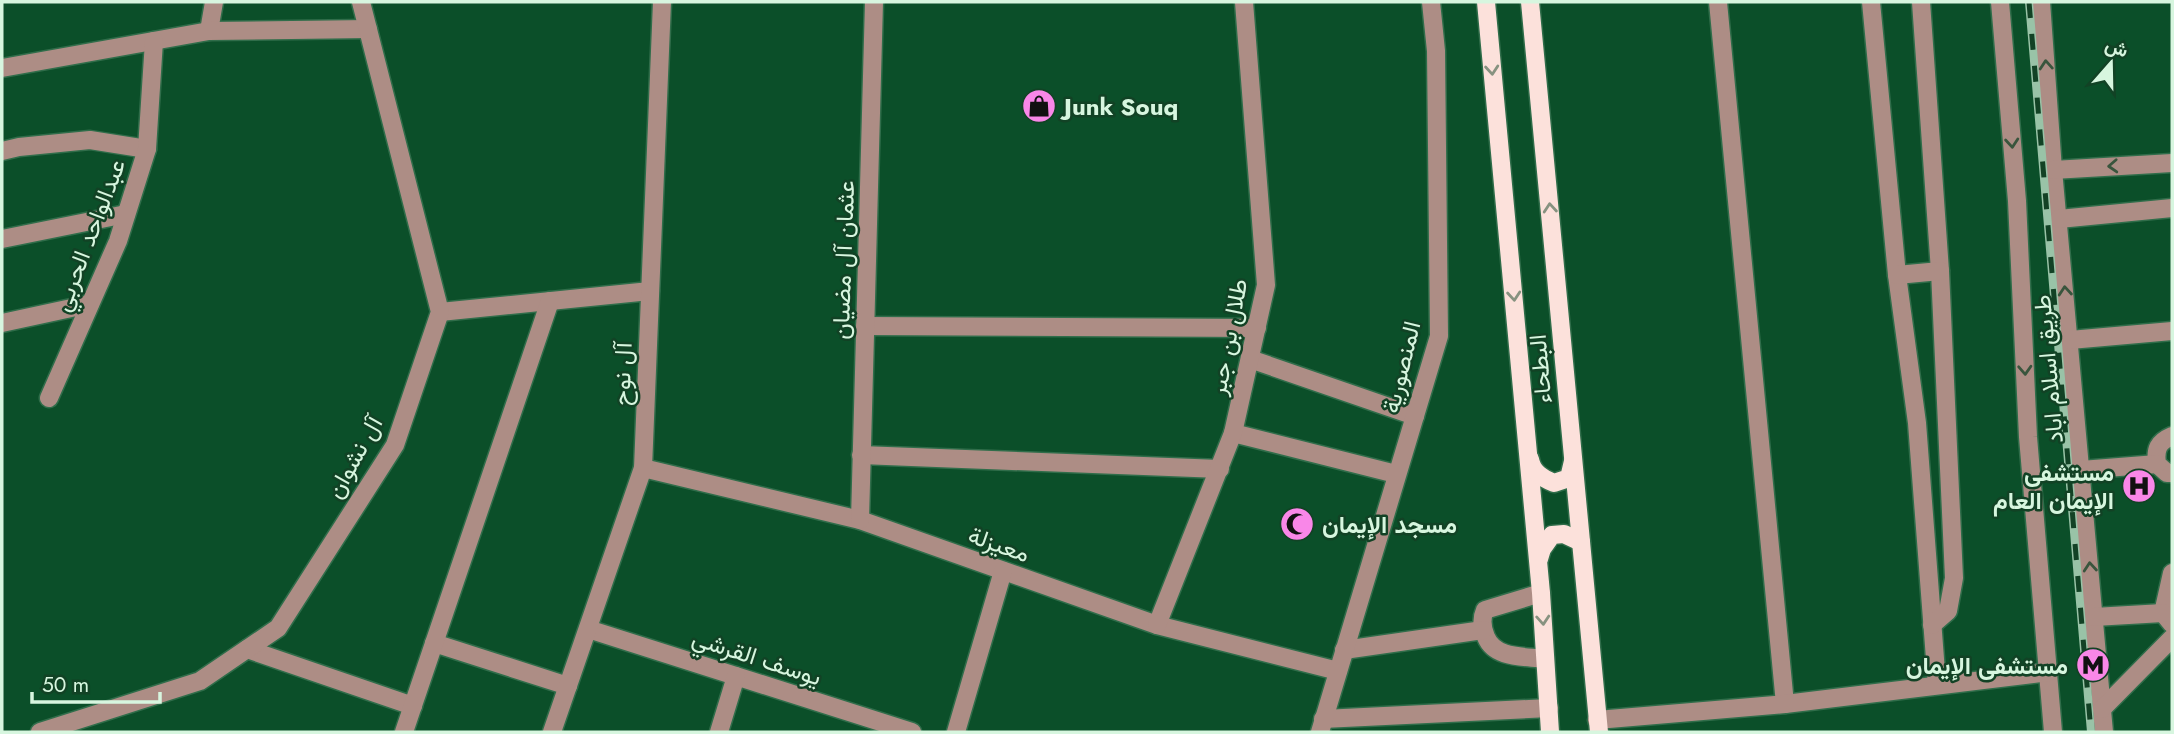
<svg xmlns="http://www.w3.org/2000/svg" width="2174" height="734" font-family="Jost,Vazirmatn,sans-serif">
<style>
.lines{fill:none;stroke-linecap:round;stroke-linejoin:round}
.minor-casing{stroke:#306d4a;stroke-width:21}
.major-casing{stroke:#306d4a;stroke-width:21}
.minor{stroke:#ad8d85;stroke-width:18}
.major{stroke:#fce1db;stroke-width:18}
.rail-casing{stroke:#99c3a7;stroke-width:8}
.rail{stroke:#124225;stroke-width:5;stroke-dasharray:16;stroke-linecap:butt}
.oneway{stroke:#39553d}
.oneway2{stroke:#879280}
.labels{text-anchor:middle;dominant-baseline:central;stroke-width:5;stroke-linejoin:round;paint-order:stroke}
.poi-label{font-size:24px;font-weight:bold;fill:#d7f6df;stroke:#124225;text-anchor:start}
.street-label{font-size:24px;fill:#d7f6df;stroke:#124225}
</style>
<rect width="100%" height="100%" fill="#0b4f29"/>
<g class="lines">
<!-- minor casing -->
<g class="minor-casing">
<g id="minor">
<path d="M1718,2L1785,704"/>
<path d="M1871,2L1897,275L1917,423L1937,685"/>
<path d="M1921,2L1940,271L1954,578L1948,611L1932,625"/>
<path d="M2000,2L2017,201L2028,437L2053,732"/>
<path d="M2041,2L2053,170L2104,732"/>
<path d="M209,31L214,2"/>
<path d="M2,68L209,31L368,29"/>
<path d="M2,151L19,147L90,140L147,149"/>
<path d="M2053,170L2172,163"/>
<path d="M2059,219L2172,208"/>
<path d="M2,239L126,214"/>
<path d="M1897,275L1940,271"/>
<path d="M440,312L650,291"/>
<path d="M2,323L90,304"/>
<path d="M865,326L1257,328"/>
<path d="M2070,340L2172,331"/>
<path d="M1250,359L1415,416"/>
<path d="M49,398L118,241L147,149L154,41"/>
<path d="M1233,433L1396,474"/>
<path d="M2172,436C2158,442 2155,449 2157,464L2167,473H2172"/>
<path d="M861,455L1220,469"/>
<path d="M643,468L860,520L1157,625L1338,671"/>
<path d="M2081,470L2157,464"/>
<path d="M860,520L874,2"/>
<path d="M2172,573L2163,613L2172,624"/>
<path d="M1541,593L1485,610C1481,619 1482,628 1486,637C1495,659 1524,656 1545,659"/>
<path d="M2094,617L2163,613"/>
<path d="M1157,625L1233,433L1266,285L1244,2"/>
<path d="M588,629L912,732"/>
<path d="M434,643L568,686"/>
<path d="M247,649L413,706"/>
<path d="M1344,650L1483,630"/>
<path d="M2102,709L2172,638"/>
<path d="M1323,719L1549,708"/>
<path d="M1597,720L1785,704L2049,672"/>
<path d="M40,732L200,681L278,628L395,445L440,312L361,2"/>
<path d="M404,732L550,301"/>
<path d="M552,732L643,468L662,2"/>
<path d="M719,732L736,676"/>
<path d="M956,732L1003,571"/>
<path d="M1320,732L1439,336L1436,51L1431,2"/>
</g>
</g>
<!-- major casing -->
<g class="major-casing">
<g id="major">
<path d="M1486,2L1541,593L1550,732"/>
<path d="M1530,2L1599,732"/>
<path d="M1530,459C1532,472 1542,478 1554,483L1569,478L1573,461"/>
<path d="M1539,559L1542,549L1552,535L1564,534L1581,542"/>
</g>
</g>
<!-- minor -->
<use href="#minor" class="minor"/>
<!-- major -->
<use href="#major" class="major"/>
<!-- rail casing -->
<g class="rail-casing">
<path id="rail" d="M2029,2L2091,732"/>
</g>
<!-- rail -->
<use href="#rail" class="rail"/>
</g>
<!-- one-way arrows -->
<defs><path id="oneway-chevron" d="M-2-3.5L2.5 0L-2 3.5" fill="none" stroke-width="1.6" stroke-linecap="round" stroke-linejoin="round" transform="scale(1.75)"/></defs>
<g class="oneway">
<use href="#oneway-chevron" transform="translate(2046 65) rotate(-94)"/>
<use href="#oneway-chevron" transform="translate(2012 143) rotate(85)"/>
<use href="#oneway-chevron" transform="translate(2113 166) rotate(177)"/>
<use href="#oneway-chevron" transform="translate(2065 291) rotate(-95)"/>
<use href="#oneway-chevron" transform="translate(2025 370) rotate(87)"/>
<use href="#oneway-chevron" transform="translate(2090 567) rotate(-95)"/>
</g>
<g class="oneway2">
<use href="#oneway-chevron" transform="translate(1492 70) rotate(85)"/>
<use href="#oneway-chevron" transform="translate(1550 208) rotate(-95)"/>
<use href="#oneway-chevron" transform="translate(1514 296) rotate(85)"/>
<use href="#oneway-chevron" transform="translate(1543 620) rotate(86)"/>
</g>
<!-- icons -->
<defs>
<g id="shop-disc" transform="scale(1.75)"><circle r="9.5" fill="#f987e8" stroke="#124225"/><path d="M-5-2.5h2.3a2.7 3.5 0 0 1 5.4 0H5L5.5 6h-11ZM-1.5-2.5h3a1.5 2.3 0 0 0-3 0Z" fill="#111"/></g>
<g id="hospital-disc" transform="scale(1.75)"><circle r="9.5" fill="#f987e8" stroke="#124225"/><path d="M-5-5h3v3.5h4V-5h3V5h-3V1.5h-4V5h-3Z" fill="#111"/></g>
<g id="mosque-disc" transform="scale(1.75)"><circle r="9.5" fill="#f987e8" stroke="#124225"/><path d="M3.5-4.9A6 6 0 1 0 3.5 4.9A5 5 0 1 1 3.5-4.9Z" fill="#111"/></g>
<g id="metro-disc" transform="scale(1.75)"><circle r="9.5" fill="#f987e8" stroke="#124225"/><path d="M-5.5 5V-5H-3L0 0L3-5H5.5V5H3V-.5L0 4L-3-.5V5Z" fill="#111"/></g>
</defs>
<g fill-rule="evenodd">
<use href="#shop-disc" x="1039" y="106"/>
<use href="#hospital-disc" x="2139" y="486"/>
<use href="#mosque-disc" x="1297" y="524"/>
<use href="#metro-disc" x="2093" y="665"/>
</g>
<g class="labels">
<!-- poi labels -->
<g class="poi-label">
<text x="1064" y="106">Junk Souq</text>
<text x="2114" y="472" text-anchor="end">مستشفى<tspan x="2114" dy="28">الإيمان العام</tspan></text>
<text x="1322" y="524">مسجد الإيمان</text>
<text x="2068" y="665" text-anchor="end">مستشفى الإيمان</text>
</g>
<!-- street labels -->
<g class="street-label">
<text transform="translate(89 235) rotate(-69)">عبدالواحد الحربي</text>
<text transform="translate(843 260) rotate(-88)">عثمان آل مضيان</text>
<text transform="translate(1228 337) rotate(-79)">طلال بن جبر</text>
<text transform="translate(1401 367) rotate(-76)">المنصورية</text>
<text transform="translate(1540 369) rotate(-95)">البطحاء</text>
<text transform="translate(2048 369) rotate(-95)">طريق اسلام اباد</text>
<text transform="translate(622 374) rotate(-88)">آل نوح</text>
<text transform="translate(354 457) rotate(-61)">آل نشوان</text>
<text transform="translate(999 544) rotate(19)">معيزلة</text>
<text transform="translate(757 657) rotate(18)">يوسف القرشي</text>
</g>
</g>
<!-- border -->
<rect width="2174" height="734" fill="none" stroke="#d7f6df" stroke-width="7"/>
<!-- north arrow -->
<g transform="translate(2111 63) rotate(20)" stroke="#124225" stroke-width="5" paint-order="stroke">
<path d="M0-5L12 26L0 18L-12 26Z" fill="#d7f6df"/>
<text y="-10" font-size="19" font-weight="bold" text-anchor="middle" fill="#d7f6df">ش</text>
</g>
<!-- scale -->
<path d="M32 692v10h128v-10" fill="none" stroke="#d7f6df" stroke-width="3.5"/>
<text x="42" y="692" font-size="21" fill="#d7f6df" stroke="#124225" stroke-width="5" paint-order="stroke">50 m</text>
</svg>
